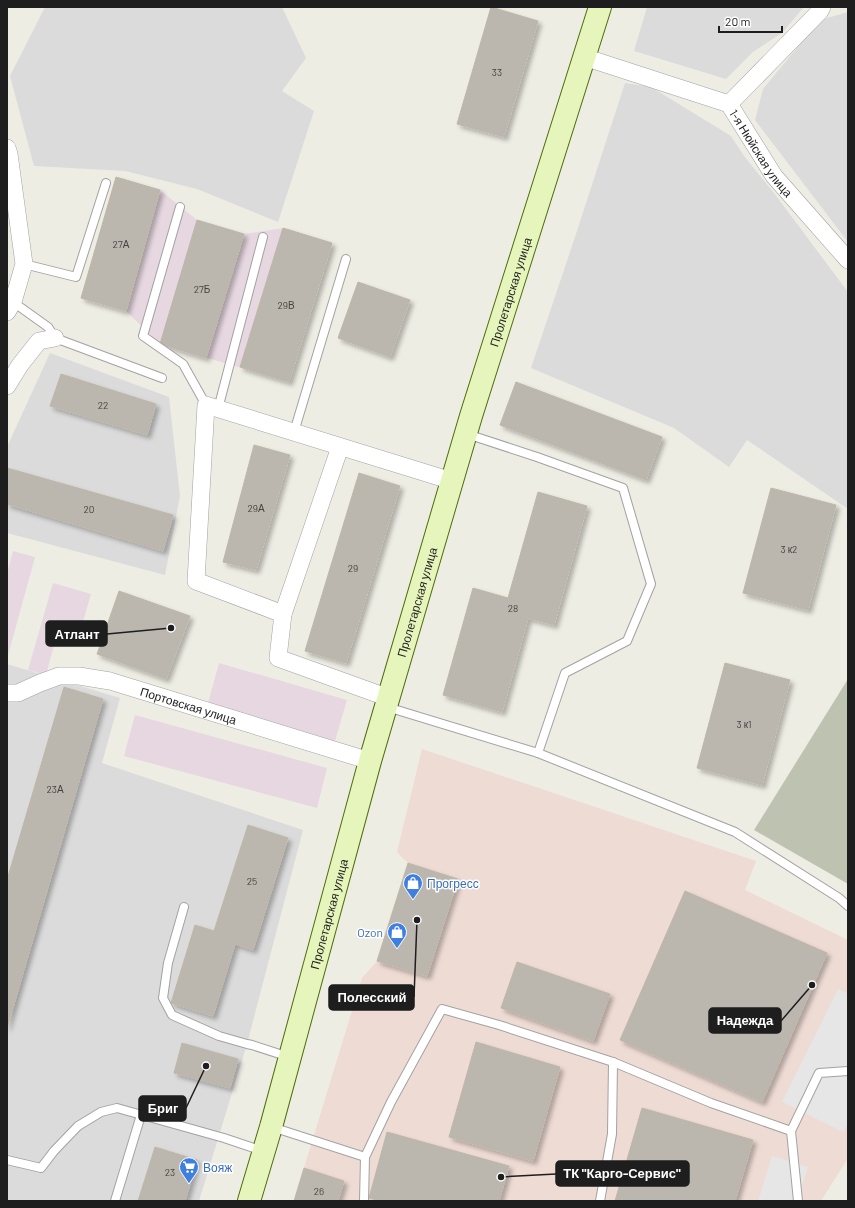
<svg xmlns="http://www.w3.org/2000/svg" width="855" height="1208" font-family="Barlow,sans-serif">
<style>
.residential{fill:#dcdbdb}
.commercial{fill:#eedbd4}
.industrial{fill:#e7d7e0}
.construction{fill:#bec2b0}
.parking{fill:#e6e6e6}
.building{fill:#bbb6ae;stroke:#bfb7a8;filter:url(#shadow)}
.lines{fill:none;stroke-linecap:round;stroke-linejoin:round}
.lane-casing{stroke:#a2a2a2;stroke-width:10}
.street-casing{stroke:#a2a2a2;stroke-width:18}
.secondary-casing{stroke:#4e6d0c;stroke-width:24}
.lane{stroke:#fff;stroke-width:8}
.street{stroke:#fff;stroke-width:17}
.secondary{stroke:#e6f5bb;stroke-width:22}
.labels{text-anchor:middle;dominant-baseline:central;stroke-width:3;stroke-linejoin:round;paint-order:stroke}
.number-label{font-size:10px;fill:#454442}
.street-label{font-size:12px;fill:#1e1e1e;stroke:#fff}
.shop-label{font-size:12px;fill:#366cbe;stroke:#fff;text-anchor:start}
.leader{fill:none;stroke:#1e1e1e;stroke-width:1.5}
.callout-dot{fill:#1e1e1e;stroke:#fff;stroke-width:1.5}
.callout{fill:#1e1e1e;stroke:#1e1e1e;stroke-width:1.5}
.callout-label{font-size:13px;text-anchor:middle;font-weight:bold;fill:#fff}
</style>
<defs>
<filter id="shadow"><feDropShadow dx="3.5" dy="3.5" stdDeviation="2" flood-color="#0004"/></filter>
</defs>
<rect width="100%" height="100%" fill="#eeede4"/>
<!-- residential -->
<g class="residential">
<path d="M45,7H282L306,58L282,91L314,111L278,222L197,189L125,171L34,166L10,76Z"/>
<path d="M647,7H804L782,33L753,52L726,79L634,51Z"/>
<path d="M848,12V242L755,120L763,89L820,20Z"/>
<path d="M625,83L651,87L731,136L744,156L774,193L848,292V509L747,440L729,467L674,428L531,368L574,240Z"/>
<path d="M50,353L169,397L180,496L165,575L7,533V447Z"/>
<path d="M7,664L120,698L102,763L303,830L247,1044L199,1201H7Z"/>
</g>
<!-- commercial -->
<path class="commercial" d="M422,749L756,861L745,890L848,940V1158L821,1201H338L344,1181L304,1168L362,978L377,961L427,976L458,879L408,863L397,852Z"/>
<!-- industrial -->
<g class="industrial">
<path d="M116,177L160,190L197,220L244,234L283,228L332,243L289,382L160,344L126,311L81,298Z"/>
<path d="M13,551L35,557L7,659V574Z"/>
<path d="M53,583L91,594L80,632L59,627L46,675L28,670Z"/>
<path d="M219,663L347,700L335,741L208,703Z"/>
<path d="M135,715L327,768L317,808L124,756Z"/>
</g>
<!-- construction -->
<path class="construction" d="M848,679V884L754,830Z"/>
<!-- parking -->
<g class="parking">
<path d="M838,989L848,994V1123L843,1132L782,1102Z"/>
<path d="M772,1156L808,1167L797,1201H758Z"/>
</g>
<!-- building -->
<g class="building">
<path d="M491,7L538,21L504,137L457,124Z"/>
<path d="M116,177L160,190L126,311L81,298Z"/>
<path d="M197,220L244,234L206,358L160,344Z"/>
<path d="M283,228L332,243L289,382L240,367Z"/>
<path d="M358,282L410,300L390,357L338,338Z"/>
<path d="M61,374L156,404L147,435L50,406Z"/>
<path d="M516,382L662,437L646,480L500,425Z"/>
<path d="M254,445L290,455L256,570L223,562Z"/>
<path d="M7,468L173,515L163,551L7,504Z"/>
<path d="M359,473L400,486L346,663L305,651Z"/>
<path d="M771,488L836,505L808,610L743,593Z"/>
<path d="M538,492L587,506L554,625L528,618L502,712L443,695L473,588L508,598Z"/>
<path d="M119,591L190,616L166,679L97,654Z"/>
<path d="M725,663L790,680L762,785L697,768Z"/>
<path d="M64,687L103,699L7,1028V880Z"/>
<path d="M248,825L288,838L253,950L235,944L213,1016L171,1003L195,925L214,931Z"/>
<path d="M408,863L458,879L427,976L377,961Z"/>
<path d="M685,891L827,953L762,1102L620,1040Z"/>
<path d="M517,962L610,994L593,1041L501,1008Z"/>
<path d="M476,1042L560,1067L533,1161L449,1137Z"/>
<path d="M182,1043L238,1059L230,1088L174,1073Z"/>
<path d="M642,1108L753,1140L735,1201H615Z"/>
<path d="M387,1132L509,1166L499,1201H381L369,1198Z"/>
<path d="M155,1147L197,1160L185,1201H138Z"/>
<path d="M304,1168L344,1181L338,1201H294Z"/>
</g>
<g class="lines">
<!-- lane casing -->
<g class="lane-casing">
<g id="lane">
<path d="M180,207L143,336L183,364L206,405"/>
<path d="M24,264L76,277L106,183"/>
<path d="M13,302L48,327L55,338L162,378"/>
<path d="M218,409L263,237"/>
<path d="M294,432L346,259"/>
<path d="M467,434L537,457L623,488L651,584L627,641L565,673L538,753"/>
<path d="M387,707L538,753L735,832L839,898L848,906"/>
<path d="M184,907L168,963L163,998L172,1015L219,1036L247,1044L252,1045L289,1057"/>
<path d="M613,1062L711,1103L791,1131L798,1201"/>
<path d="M272,1127L365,1157"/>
<path d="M791,1131L819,1073L848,1071"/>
<path d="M7,1160L41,1168L54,1151L78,1126L101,1112L117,1108L224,1138L263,1151"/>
<path d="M115,1201L141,1115"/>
<path d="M364,1201L365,1157L391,1102L442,1009L499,1025L613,1062L612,1134L600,1201"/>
</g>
</g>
<!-- street casing -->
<g class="street-casing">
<g id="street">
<path id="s1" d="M584,57L729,104L774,176L848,260"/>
<path d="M729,104L820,11L822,7"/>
<path d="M7,148L9,154L24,264L13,302L7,312"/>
<path d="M7,386L20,365L39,341L55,338"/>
<path d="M283,614L340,447"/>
<path id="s2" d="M7,693H18L40,683L59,676H79L110,681L370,761"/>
<path d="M389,698L278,658L283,614L196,581L206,405L452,481"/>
</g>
</g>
<!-- secondary casing -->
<g class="secondary-casing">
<g id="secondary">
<path id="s3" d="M249,1201L271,1127L370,761L471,416L600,7"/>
</g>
</g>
<!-- lane -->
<use href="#lane" class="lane"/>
<!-- street -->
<use href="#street" class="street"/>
<!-- secondary -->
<use href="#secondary" class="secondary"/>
</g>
<!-- icons -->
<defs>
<g id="shop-pin" transform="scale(1)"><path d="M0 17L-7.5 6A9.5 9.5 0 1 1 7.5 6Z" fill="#3f7fe0" stroke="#fff"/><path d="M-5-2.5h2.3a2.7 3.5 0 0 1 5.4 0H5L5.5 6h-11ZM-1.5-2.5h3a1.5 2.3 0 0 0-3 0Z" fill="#fff"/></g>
<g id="supermarket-pin" transform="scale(1)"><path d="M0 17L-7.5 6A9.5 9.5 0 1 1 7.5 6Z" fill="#3f7fe0" stroke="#fff"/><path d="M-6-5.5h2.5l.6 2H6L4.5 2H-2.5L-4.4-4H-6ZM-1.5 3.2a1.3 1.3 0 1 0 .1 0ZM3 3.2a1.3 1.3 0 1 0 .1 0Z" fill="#fff"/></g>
</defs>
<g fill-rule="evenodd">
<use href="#shop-pin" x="413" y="883"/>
<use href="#shop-pin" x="397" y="932"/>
<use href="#supermarket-pin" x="189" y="1167"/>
</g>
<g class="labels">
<!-- number labels -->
<g class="number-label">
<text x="497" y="72">33</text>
<text x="121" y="244">27А</text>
<text x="202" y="289">27Б</text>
<text x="286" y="305">29В</text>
<text x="103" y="405">22</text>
<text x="256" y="508">29А</text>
<text x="89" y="509">20</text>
<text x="789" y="549">3 к2</text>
<text x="353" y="568">29</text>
<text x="513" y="608">28</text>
<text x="744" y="724">3 к1</text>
<text x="55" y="789">23А</text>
<text x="252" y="881">25</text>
<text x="170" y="1172">23</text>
<text x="319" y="1191">26</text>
</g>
<!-- street labels -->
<g class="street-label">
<text stroke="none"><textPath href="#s1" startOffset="211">1-я Нюйская улица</textPath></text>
<text stroke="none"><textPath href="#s3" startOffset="946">Пролетарская улица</textPath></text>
<text stroke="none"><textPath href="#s3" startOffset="622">Пролетарская улица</textPath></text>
<text stroke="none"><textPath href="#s2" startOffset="189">Портовская улица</textPath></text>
<text stroke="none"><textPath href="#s3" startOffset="298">Пролетарская улица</textPath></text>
</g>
<!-- shop labels -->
<g class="shop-label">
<text x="427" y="883">Прогресс</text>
<text x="383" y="932" text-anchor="end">Ozon</text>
<text x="203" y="1167">Вояж</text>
</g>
</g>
<!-- callouts -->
<path class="leader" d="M171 628L107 634M417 920L414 997M812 985L781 1021M206 1066L186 1108M501 1177L556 1174"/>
<g class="callout-dot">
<circle cx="171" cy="628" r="4"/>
<circle cx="417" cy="920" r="4"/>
<circle cx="812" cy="985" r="4"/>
<circle cx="206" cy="1066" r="4"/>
<circle cx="501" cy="1177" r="4"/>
</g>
<g class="callout">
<rect x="46" y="621" width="61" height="25" rx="4"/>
<rect x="329" y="985" width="85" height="25" rx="4"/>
<rect x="709" y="1008" width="72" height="25" rx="4"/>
<rect x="139" y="1096" width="47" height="25" rx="4"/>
<rect x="556" y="1161" width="133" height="25" rx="4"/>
</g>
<g class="callout-label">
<text x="77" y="639">Атлант</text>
<text x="372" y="1002">Полесский</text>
<text x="745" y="1025">Надежда</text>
<text x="163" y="1113">Бриг</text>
<text x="622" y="1178">ТК "Карго-Сервис"</text>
</g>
<!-- border -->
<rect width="855" height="1208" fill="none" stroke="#1e1e1e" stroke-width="16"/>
<!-- scale -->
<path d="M719 26v6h63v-6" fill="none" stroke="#1e1e1e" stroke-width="2"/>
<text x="725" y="26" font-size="12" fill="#1e1e1e" stroke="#ffffff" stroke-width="3" paint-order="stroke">20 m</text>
</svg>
